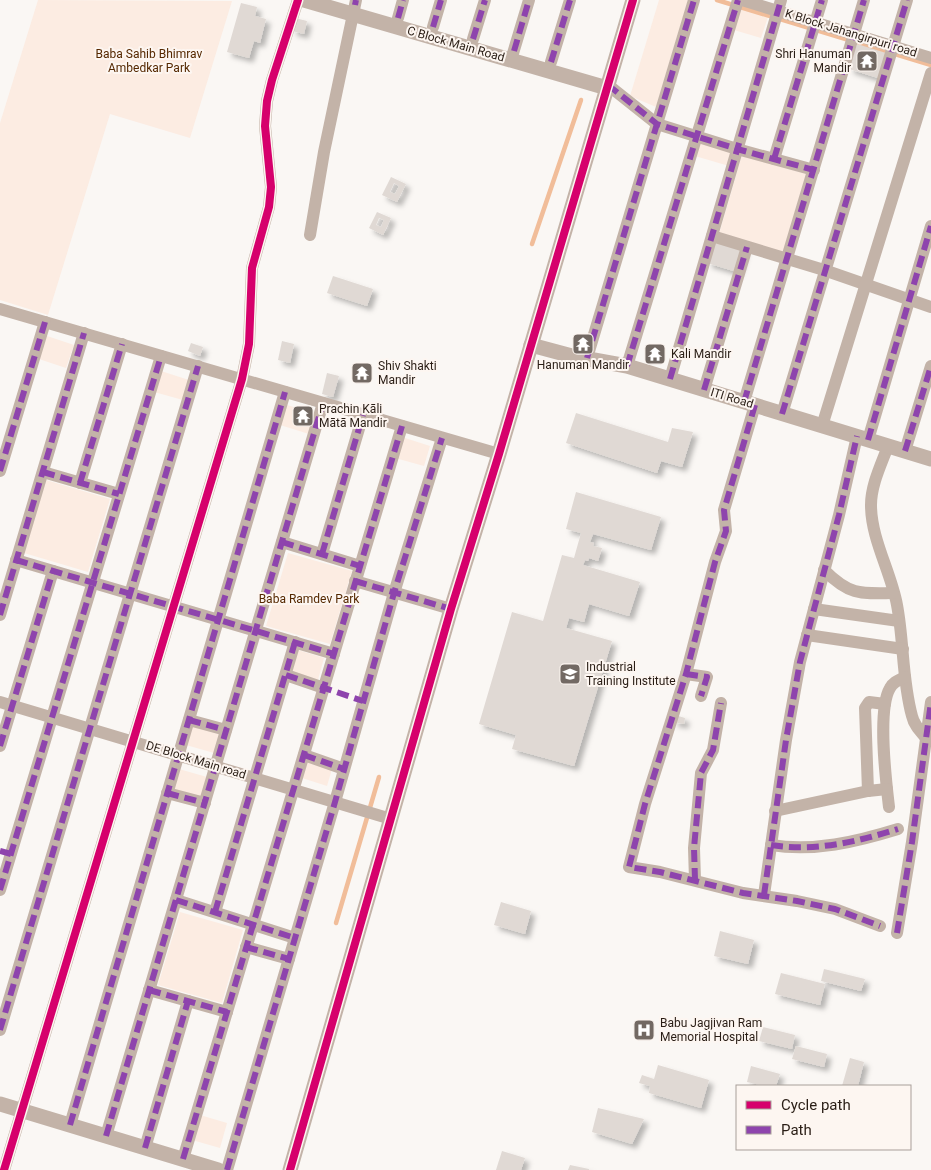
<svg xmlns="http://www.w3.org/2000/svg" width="931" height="1170" font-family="Roboto,sans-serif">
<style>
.green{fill:#fcece2}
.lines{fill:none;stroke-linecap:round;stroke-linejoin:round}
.stream{stroke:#f1bd99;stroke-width:4.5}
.building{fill:#e0d9d4;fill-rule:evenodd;filter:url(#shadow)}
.minor{stroke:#c3b3a8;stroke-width:12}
.tertiary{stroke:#c3b3a8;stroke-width:15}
.quiet{stroke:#8e44ad;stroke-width:6;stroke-dasharray:12 6;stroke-linecap:butt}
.cycleway-casing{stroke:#fdf6f1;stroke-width:11}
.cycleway{stroke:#d6006c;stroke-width:8}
.labels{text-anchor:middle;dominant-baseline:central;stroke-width:4;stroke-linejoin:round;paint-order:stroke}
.street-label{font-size:12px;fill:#291d15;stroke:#fdf6f1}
.park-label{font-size:12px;fill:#552800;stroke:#fdf6f1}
.poi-label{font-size:12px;fill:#291d15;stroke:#fdf6f1;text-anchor:start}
</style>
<defs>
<filter id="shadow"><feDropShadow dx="4.5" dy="4.5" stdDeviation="2.5" flood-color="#0004"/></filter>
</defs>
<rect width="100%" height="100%" fill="#faf7f4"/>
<!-- green -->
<g class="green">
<path d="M38,0L232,1L190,138L110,114L48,315L0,300V123Z"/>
<path d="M659,0H688L656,107L630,96Z"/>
<path d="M741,9L768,17L761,38L734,30Z"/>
<path d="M700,140L734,150L729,166L695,156Z"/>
<path d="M742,155L806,174L783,252L719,234Z"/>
<path d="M47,336L74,345L66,368L39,359Z"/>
<path d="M161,371L189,380L183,400L154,392Z"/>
<path d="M287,405L315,413L309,434L280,425Z"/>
<path d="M402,437L430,446L424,466L395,458Z"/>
<path d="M46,480L110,499L88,572L24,553Z"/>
<path d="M288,553L352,571L330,644L266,626Z"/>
<path d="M298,650L324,658L318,680L292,672Z"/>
<path d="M192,723L220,731L214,753L186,745Z"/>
<path d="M308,761L332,769L327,786L302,778Z"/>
<path d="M179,769L207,777L201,799L173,791Z"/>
<path d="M180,912L243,930L222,1003L158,985Z"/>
<path d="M200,1115L227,1123L220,1148L192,1140Z"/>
</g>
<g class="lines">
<!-- stream -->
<g class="stream">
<path d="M717,0L931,65"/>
<path d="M532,244L581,100"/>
<path d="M336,923L379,777"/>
</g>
</g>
<!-- building -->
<g class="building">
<path d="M241,3L257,7L255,16L266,19L260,43L254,41L249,58L227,52Z"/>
<path d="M295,18L307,21L304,34L292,31Z"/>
<path d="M857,44L886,53L878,78L849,69Z"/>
<path d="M391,177L406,184L397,202L382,195ZM394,183L399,186L395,194L390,192Z"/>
<path d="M377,212L391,218L383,235L369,228ZM379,218L384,220L381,227L376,225Z"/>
<path d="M714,241L744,250L737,272L707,263Z"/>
<path d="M333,276L373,289L367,306L327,293Z"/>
<path d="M282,341L294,344L290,363L278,360Z"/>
<path d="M191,343L203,347L200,356L188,351Z"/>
<path d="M327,373L339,376L333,397L322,394Z"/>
<path d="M576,413L668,442L672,428L693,432L682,467L661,461L657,473L566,443Z"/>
<path d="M576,492L661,517L651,550L593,534L590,542L594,543L593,546L602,548L598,561L589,558L588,561L585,560L583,565L640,582L629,616L589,604L584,622L569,618L566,628L612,641L574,766L512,749L516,735L479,724L512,612L543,621L562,555L574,558L581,533L566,529Z"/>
<path d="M675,715L685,718L684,724L673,722Z"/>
<path d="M501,902L531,911L525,934L494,925Z"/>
<path d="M720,931L754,940L748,964L714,956Z"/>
<path d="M824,969L865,979L861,991L821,981Z"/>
<path d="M781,973L825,984L820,1005L775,994Z"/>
<path d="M763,1027L795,1035L792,1049L759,1041Z"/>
<path d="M796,1046L827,1054L824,1067L792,1059Z"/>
<path d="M850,1058L864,1062L858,1086H842Z"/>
<path d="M658,1065L709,1080L701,1108L649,1093L650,1086L639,1083L642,1075L654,1079Z"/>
<path d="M751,1066L780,1074L776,1086H765L747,1082Z"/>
<path d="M598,1108L644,1119L632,1144L592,1132Z"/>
<path d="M502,1151L525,1158L521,1170H496Z"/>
<path d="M570,1165L589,1169V1170H568Z"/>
</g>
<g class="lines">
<!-- minor -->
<g class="minor">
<path d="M742,0L931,58"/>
<path d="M398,18L403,0"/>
<path d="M433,27L441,0"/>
<path d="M473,39L485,0"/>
<path d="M511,60L529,0"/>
<path d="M551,62L570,0"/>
<path d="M608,85L657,124L737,149L814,170"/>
<path d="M774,159L822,0"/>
<path d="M310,235L324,152L356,0"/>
<path d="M712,236L824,270L931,307"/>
<path d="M0,309L499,454"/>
<path d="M587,358L694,0"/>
<path d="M627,366L738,0"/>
<path d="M670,379L781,0"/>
<path d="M704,390L747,247"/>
<path d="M744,402L864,0"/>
<path d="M755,405L724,510L726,531L715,562L686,674L645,804L629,867L660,872L743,893L797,901L835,909L880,926"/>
<path d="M782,414L907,0"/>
<path d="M822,426L931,73"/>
<path d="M868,440L931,226"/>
<path d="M888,446C881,465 871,485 871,505C871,539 891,572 897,605C904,642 902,680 912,716C914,725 920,731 926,738"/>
<path d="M905,451L931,366"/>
<path d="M0,471L45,322"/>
<path d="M43,472L119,494"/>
<path d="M80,483L122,344"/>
<path d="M282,542L360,566"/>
<path d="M322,554L363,415"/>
<path d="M16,560L334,654"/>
<path d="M824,570C849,595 860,594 893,593"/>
<path d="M355,581L451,609"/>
<path d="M814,609L899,621"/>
<path d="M0,615L84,333"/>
<path d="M807,635L903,649"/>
<path d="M686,674L707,677L701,696"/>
<path d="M286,675L324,688"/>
<path d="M0,702L391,819"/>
<path d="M189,720L226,730"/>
<path d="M0,746L53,571"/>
<path d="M304,755L344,769"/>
<path d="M868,791L865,708L869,702L885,704"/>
<path d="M167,793L205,803"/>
<path d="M889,807C886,781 877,710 890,688C893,682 899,680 905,677"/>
<path d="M775,811L868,791L887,789"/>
<path d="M771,845C814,852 856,842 898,829"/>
<path d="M695,880L694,848L701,773L713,750L721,703"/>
<path d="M0,890L161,356"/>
<path d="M764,895L786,740L800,662L839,515L857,436"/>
<path d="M176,900L295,938"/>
<path d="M215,912L295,642"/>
<path d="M897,933L912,842L931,702"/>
<path d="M246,947L289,959"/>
<path d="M149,990L227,1012"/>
<path d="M0,1030L198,366"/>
<path d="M70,1125L285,392"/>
<path d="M106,1136L323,403"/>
<path d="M145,1148L188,1001"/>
<path d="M183,1159L402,426"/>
<path d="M4,1170L242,379L249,344L252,268L269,207L271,187L265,126L267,101L272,80L298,0"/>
<path d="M227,1170L335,802L394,593L442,438"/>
</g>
<!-- tertiary -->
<g class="tertiary">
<path d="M304,0L607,88"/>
<path d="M531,345L572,356L627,366L931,459"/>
<path d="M0,1104L218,1170"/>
<path d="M290,1170L451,609L499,454L633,0"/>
</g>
<!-- quiet -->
<g class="quiet">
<path d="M355,5L356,0"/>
<path d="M398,18L403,0"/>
<path d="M433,27L441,0"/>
<path d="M473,39L485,0"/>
<path d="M514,51L529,0"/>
<path d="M551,62L570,0"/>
<path d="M608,85L657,124L737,149L814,170"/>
<path d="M774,159L822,0"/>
<path d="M587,358L694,0"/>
<path d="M627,366L738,0"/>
<path d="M670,379L781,0"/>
<path d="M704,390L747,247"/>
<path d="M744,402L864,0"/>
<path d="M755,405L724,510L726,531L715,562L686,674L645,804L629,867L660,872L743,893L797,901L835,909L880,926"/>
<path d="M782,414L907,0"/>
<path d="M868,440L931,226"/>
<path d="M905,451L931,366"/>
<path d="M0,471L45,322"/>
<path d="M43,472L119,494"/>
<path d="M80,483L122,344"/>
<path d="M282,542L360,566"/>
<path d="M322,554L363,415"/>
<path d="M16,560L334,654"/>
<path d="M355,581L451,609"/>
<path d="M0,615L84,333"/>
<path d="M686,674L707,677L701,696"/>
<path d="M286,675L363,701"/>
<path d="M189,720L226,730"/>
<path d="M0,746L53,571"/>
<path d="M304,755L344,769"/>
<path d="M167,793L205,803"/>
<path d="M771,845C814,852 856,842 898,829"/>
<path d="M0,851L11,854"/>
<path d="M695,880L694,848L701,773L713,750L721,703"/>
<path d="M0,890L161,356"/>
<path d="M764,895L786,740L800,662L839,515L857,436"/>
<path d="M176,900L295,938"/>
<path d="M215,912L295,642"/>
<path d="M897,933L912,842L931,702"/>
<path d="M246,947L289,959"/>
<path d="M149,990L227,1012"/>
<path d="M0,1030L198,366"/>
<path d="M70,1125L285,392"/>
<path d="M106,1136L323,403"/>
<path d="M145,1148L188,1001"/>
<path d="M183,1159L402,426"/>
<path d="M227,1170L335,802L394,593L442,438"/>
</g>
<!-- cycleway casing -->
<g class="cycleway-casing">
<g id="cycleway">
<path d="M4,1170L242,379L249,344L252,268L269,207L271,187L265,126L267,101L272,80L298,0"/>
<path d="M290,1170L451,609L499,454L633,0"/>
</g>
</g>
<!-- cycleway -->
<use href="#cycleway" class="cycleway"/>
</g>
<!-- icons -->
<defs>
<g id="temple-square" transform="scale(1.125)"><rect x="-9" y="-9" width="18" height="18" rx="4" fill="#726963" stroke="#fdf6f1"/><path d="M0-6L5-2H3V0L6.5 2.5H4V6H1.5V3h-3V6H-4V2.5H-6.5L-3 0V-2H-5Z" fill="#fff"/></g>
<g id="university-square" transform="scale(1.125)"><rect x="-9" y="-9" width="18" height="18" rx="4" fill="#726963" stroke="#fdf6f1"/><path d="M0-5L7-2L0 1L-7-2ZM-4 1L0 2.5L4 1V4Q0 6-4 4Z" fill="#fff"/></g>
<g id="hospital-square" transform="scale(1.125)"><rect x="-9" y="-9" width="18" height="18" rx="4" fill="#726963" stroke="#fdf6f1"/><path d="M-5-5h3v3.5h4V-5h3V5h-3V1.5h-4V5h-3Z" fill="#fff"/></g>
</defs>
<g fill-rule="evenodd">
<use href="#temple-square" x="867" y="61"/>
<use href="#temple-square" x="583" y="344"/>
<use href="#temple-square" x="655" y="354"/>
<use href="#temple-square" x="362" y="373"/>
<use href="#temple-square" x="303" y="416"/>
<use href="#university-square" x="570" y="674"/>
<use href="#hospital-square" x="644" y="1030"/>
</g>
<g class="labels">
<!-- street labels -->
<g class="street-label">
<text transform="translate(851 33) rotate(17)">K Block Jahangirpuri road</text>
<text transform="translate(456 44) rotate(16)">C Block Main Road</text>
<text transform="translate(732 398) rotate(17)">ITI Road</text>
<text transform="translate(196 760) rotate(17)">DE Block Main road</text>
</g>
<!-- park labels -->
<g class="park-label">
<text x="149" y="54">Baba Sahib Bhimrav<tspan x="149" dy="14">Ambedkar Park</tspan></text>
<text x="309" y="599">Baba Ramdev Park</text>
</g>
<!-- poi labels -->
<g class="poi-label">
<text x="851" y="54" text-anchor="end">Shri Hanuman<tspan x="851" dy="14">Mandir</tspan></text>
<text x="671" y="354">Kali Mandir</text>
<text x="583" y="365" text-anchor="middle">Hanuman Mandir</text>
<text x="378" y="366">Shiv Shakti<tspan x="378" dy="14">Mandir</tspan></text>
<text x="319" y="409">Prachin Kāli<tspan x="319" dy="14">Mātā Mandir</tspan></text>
<text x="586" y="667">Industrial<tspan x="586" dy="14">Training Institute</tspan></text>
<text x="660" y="1023">Babu Jagjivan Ram<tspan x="660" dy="14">Memorial Hospital</tspan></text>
</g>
</g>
<!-- legend -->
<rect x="736" y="1085" width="175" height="65" fill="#fdf6f1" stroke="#a89f99"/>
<rect x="746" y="1101" width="25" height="8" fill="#d6006c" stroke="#a89f99"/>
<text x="781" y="1110" font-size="15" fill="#291d15">Cycle path</text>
<rect x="746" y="1126" width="25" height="8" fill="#8e44ad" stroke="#a89f99"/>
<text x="781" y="1135" font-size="15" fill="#291d15">Path</text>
</svg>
